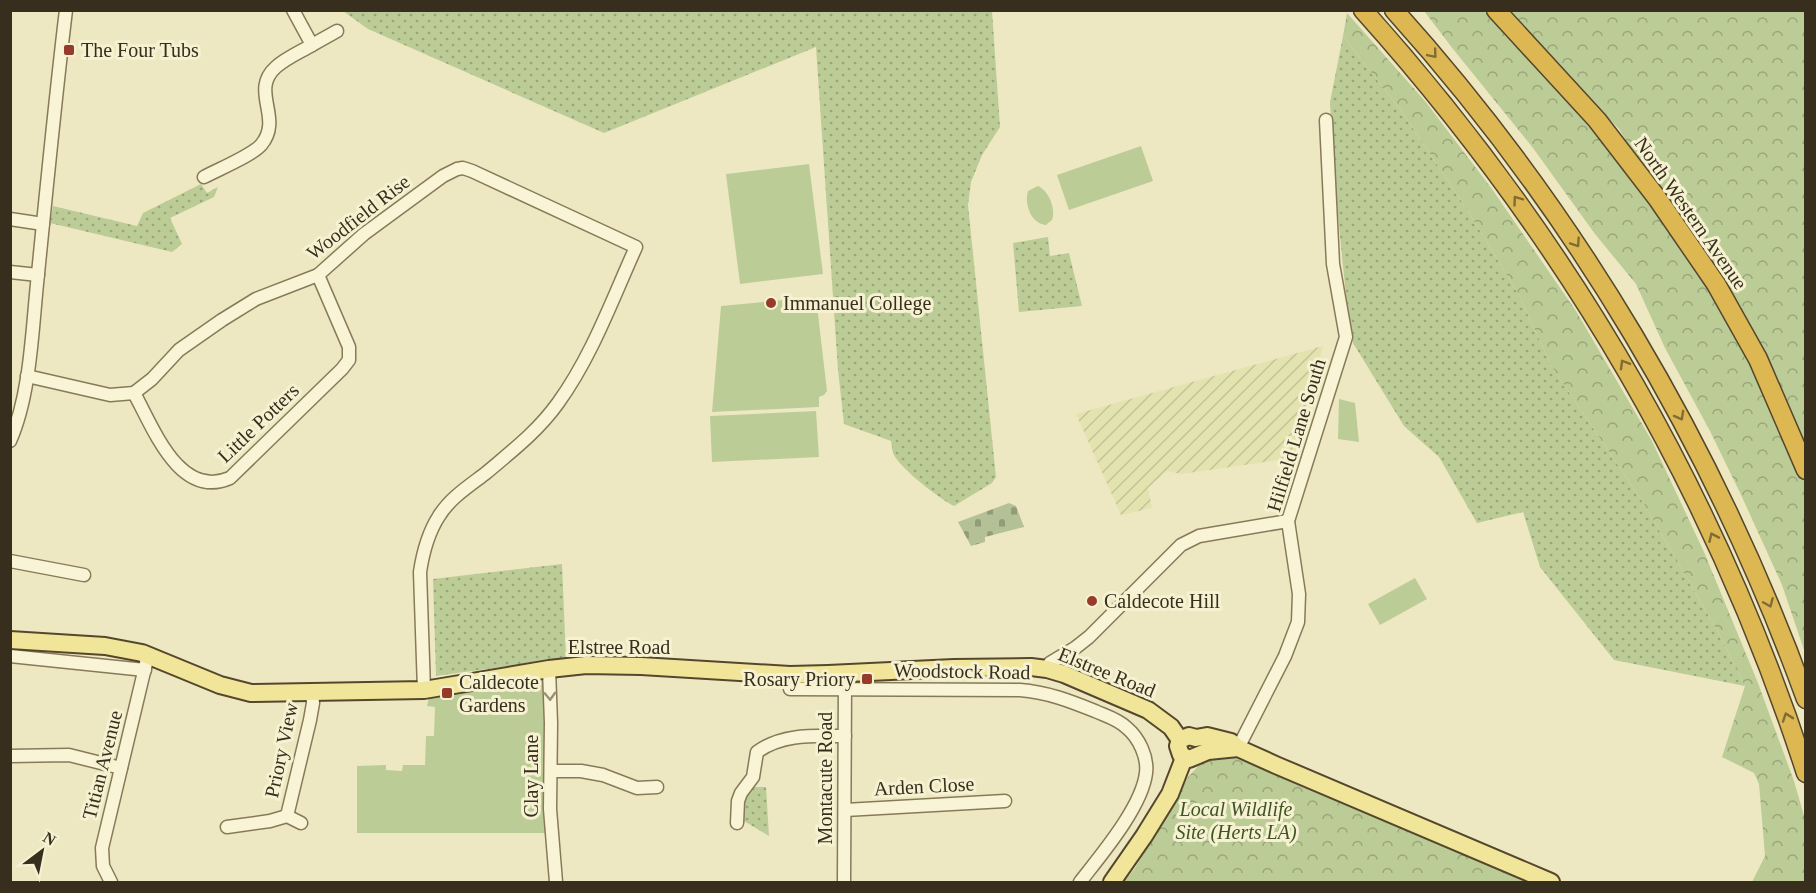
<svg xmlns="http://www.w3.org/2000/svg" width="1816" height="893" font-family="'Times New Roman',serif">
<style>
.farmland{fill:url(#farmland-furrows)}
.grass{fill:url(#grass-dots)}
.forest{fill:url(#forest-crowns)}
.cemetery{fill:url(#cemetery-stones)}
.garden{fill:#bccc96}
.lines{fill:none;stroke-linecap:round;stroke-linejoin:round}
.minor-casing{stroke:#877a59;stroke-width:15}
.major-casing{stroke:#55472d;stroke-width:20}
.highway-casing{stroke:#55472d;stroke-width:21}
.minor{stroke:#f9f4d5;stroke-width:12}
.major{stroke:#f1e599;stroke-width:16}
.highway{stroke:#ddb852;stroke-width:18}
.oneway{stroke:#826c35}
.oneway2{stroke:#989179}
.poi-dot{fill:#963b29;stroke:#f5f1d1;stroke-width:2}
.labels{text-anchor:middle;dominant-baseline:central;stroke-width:6;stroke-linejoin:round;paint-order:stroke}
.poi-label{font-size:20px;fill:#372e1d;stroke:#f5f1d1;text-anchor:start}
.street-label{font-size:20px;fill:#372e1d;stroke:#f5f1d1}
.park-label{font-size:20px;font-style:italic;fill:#3f5424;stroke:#f5f1d1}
</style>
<defs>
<pattern id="farmland-furrows" width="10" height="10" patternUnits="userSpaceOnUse" patternTransform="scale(1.5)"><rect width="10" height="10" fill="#e3e3af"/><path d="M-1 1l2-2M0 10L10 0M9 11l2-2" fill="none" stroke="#c3c396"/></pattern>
<pattern id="grass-dots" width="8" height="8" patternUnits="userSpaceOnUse" patternTransform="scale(1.5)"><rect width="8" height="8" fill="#bccc96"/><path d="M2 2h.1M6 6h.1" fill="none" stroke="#9aa67a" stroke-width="1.8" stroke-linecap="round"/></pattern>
<pattern id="forest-crowns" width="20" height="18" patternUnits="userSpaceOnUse" patternTransform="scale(1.5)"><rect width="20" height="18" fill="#bccc96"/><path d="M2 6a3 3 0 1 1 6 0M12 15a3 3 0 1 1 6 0" fill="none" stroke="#9aa67a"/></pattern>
<pattern id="cemetery-stones" width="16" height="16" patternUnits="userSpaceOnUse" patternTransform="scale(1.5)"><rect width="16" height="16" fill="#b4c095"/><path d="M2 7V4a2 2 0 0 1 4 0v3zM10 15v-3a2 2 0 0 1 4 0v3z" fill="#939c79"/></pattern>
</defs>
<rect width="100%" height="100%" fill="#eee8c2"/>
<!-- farmland -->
<path class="farmland" d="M1323,346L1294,458L1181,474L1167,471L1148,488L1152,508L1121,515L1076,414Z"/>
<!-- grass -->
<g class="grass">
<path d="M343,11H992L1000,127L982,155L971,182L968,205L996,477L992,483L954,506C940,499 902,470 894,455C892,452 892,445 891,441L844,424L838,370L816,47L604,133L368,29Z"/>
<path d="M1343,36L1402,112L1468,211L1519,295L1552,367L1644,504L1717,630L1745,686L1614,660L1540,567L1523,512L1477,523L1439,457L1404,426L1353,343L1346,296L1333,166L1330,102Z"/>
<path d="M201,184L207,193L218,187L214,197L170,218L182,244L172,252L50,223L53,206L137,226L143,213Z"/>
<path d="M1048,237L1050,256L1069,253L1082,306L1019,312L1013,243Z"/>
<path d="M562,564L566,658L436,676L433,579Z"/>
<path d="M750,787H766L769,836L744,821C737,807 742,799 750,787Z"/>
</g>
<!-- forest -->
<g class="forest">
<path d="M1424,11H1484L1550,81L1642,185L1728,316L1800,466L1805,483V653L1782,585L1742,497L1710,431L1665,348L1636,284L1595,234L1533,148L1453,49Z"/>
<path d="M1505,11H1805V447L1782,391L1739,304L1699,239L1635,156L1619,129L1597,106L1582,93Z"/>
<path d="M1347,13L1425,101L1492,189L1576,311L1652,441L1704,552L1758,683L1794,781L1805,819V882H1752L1765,856L1759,784L1754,773L1722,757L1745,686L1717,630L1644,504L1552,367L1519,295L1468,211L1402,112L1343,36Z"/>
<path d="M1219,754H1239L1541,882H1124L1135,868L1188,777L1201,763Z"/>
</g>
<!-- cemetery -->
<path class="cemetery" d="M1009,503L1016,506L1024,527L985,537V542L971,546L958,522Z"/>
<!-- garden -->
<g class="garden">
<path d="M1141,146L1153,181L1069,210L1057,175Z"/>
<path d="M809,164L823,274L740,284L726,174Z"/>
<path d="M1038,186C1049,191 1056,209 1052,220L1046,225C1031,224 1024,204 1028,191Z"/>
<path d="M816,297L827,391L824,395L819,397V407L712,412L721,306Z"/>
<path d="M1339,399L1355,403L1359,442L1338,439Z"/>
<path d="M816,411L819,457L712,462L710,416Z"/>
<path d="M1415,578L1427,599L1380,625L1368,604Z"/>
<path d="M544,677V812L546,833H357V766L386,765V770L402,771L403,765H425L426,736H434L435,707L427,706L429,697Z"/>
</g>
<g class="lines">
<!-- minor casing -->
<g class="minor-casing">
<g id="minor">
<path d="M312,45L337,31"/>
<path d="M204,177C219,169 251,156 261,145C284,118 249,91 276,67C286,58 300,52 312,45L293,10"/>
<path d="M10,219L43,224"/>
<path d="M10,272L38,275"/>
<path d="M27,376L110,395L134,393L152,379L179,350L222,320L256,299L318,275L364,234L443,176L457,169L463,168L472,171L636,247C612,300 592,356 558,403C538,431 512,451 486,473C469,486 450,498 439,516C428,533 423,552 420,572L424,690"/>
<path d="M134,393C153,427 179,500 230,478L342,369L349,360V347L318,275"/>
<path d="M10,441C30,396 32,333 37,284C46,193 55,101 66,10"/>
<path d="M10,561L84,575"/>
<path d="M10,656L145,670"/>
<path d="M549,669L551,723L550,809L556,882"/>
<path d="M1047,669L1050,663L1075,648L1089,637L1181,545L1199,536L1288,521"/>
<path d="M790,689L1020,690C1047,692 1070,701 1095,711C1106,716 1118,719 1127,728C1139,738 1148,757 1146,773C1142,807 1101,855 1080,882"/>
<path d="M1238,748L1285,656L1298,622L1299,594L1288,521L1346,337L1333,264L1326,120"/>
<path d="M10,756L69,755L121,768"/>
<path d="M551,771H581L603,775L637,788L657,787"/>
<path d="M845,810L1005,801"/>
<path d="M287,816L310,720L313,703L312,692"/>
<path d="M737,823L738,801L741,793L753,777L757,752C783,733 815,736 845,736"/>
<path d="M227,827L270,821L287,816L301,823"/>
<path d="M111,882L103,866L102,848L148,655"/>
<path d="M844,882L845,683"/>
</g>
</g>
<!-- major casing -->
<g class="major-casing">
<g id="major">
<path d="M10,640L105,646L142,653L220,685L251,693L424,690L549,669L586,665L641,666L790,675L828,674L954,668L1031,667L1047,669L1064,674L1148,710L1171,727L1180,740"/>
<path d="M1238,748L1208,751L1189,759L1181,755L1178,746L1180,740L1189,736L1196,738L1207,736L1231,742L1238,748L1278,766L1551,882"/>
<path d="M1112,882L1144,836L1170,794L1184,758"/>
</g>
</g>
<!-- highway casing -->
<g class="highway-casing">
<g id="highway">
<path d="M1363,10C1563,233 1714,488 1806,773"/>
<path d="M1394,10C1575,211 1714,446 1806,699"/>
<path d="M1496,10L1597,120L1657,198L1716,284L1758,359L1806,470"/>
</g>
</g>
<!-- minor -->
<use href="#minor" class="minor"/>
<!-- major -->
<use href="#major" class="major"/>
<!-- highway -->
<use href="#highway" class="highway"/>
</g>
<!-- one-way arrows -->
<defs><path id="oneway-chevron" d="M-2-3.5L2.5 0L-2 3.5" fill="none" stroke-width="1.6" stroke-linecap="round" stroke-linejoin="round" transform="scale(1.5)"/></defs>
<g class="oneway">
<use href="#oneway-chevron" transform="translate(1433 54) rotate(50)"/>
<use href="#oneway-chevron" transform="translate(1517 200) rotate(-126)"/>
<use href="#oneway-chevron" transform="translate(1576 243) rotate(56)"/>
<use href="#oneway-chevron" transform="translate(1624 364) rotate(-120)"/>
<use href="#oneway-chevron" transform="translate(1680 416) rotate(61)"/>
<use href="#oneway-chevron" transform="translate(1713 537) rotate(-114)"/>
<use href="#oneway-chevron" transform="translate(1769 603) rotate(67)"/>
<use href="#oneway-chevron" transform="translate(1787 717) rotate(-109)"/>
</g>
<use class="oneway2" href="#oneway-chevron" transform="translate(550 696) rotate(88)"/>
<!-- markers -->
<g class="poi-dot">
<rect x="63" y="44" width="12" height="12" rx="3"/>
<circle cx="771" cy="303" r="6"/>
<circle cx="1092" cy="601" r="6"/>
<rect x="861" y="673" width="12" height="12" rx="3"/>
<rect x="441" y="687" width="12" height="12" rx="3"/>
</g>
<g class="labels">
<!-- poi labels -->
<g class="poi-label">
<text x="81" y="50">The Four Tubs</text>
<text x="783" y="303">Immanuel College</text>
<text x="1104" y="601">Caldecote Hill</text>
<text x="855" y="679" text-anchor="end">Rosary Priory</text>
<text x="459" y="682">Caldecote<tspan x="459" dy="23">Gardens</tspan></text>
</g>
<!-- street labels -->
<g class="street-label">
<text transform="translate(1691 213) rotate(55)">North Western Avenue</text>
<text transform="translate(358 217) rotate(-38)">Woodfield Rise</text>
<text transform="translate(258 423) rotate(-44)">Little Potters</text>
<text transform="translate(1296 435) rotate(-73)">Hilfield Lane South</text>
<text x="619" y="647">Elstree Road</text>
<text transform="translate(962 671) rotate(1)">Woodstock Road</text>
<text transform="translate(1107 672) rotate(22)">Elstree Road</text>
<text transform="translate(281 750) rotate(-78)">Priory View</text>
<text transform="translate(102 765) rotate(-76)">Titian Avenue</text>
<text transform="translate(531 776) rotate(-90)">Clay Lane</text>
<text transform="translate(825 778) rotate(-90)">Montacute Road</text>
<text transform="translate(924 786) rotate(-3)">Arden Close</text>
</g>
<!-- park labels -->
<g class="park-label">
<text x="1236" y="809">Local Wildlife<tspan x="1236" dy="23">Site (Herts LA)</tspan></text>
</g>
</g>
<!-- border -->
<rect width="1816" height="893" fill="none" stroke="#372e1d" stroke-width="24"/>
<!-- north arrow -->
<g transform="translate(42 851) rotate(32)" stroke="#f5f1d1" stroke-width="4.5" paint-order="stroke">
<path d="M0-4.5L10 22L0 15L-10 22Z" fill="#372e1d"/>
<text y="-9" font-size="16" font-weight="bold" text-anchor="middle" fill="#372e1d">N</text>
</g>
</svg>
